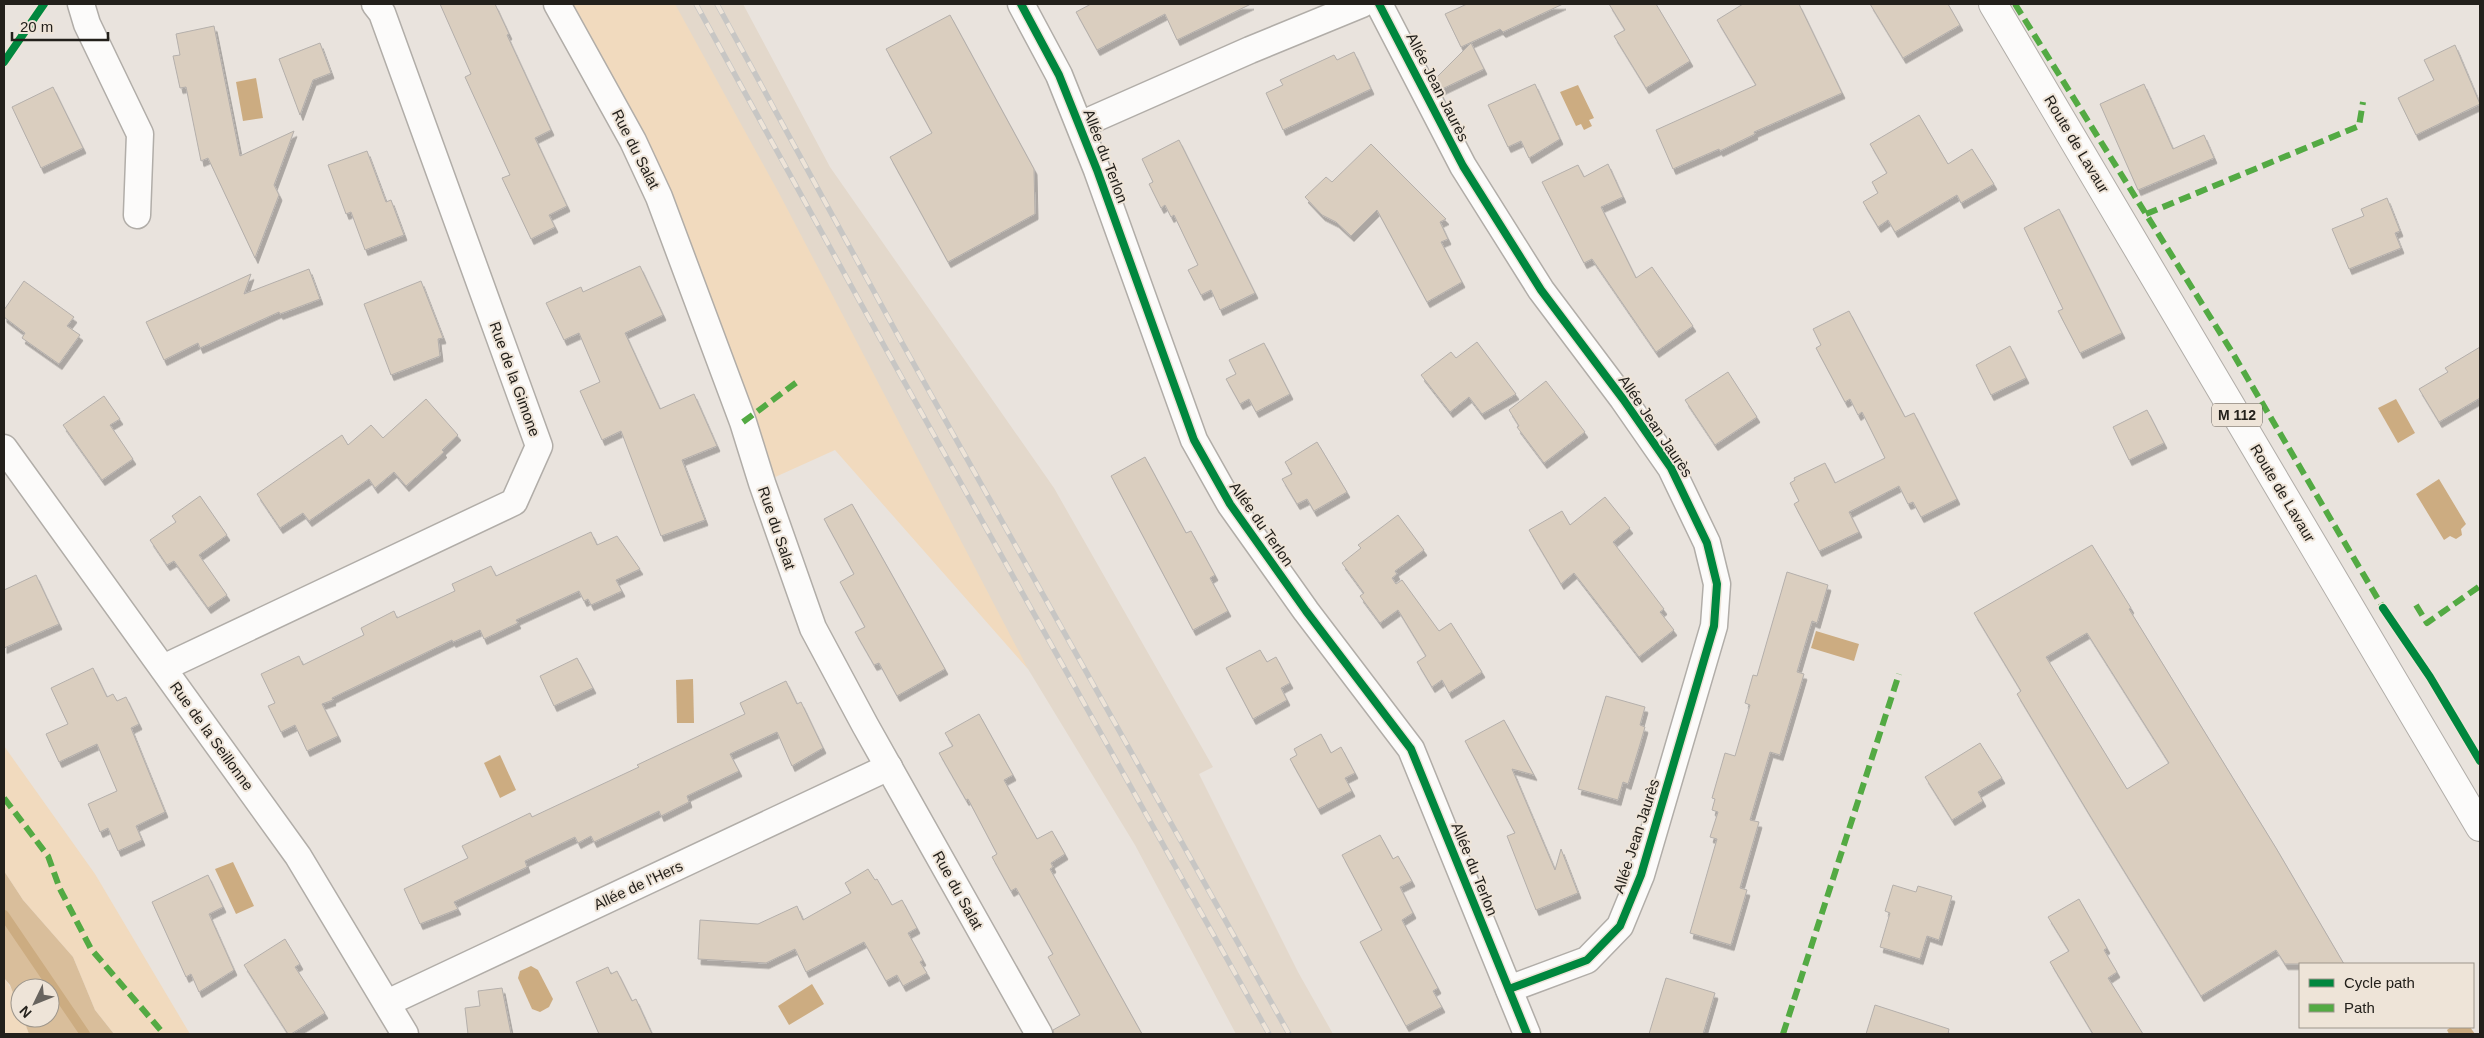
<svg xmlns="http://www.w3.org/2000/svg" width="2484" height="1038" font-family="Arial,sans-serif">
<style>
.built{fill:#e3d8cb}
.green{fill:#f1dabe}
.forest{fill:#d9be9b}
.water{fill:#ccac81}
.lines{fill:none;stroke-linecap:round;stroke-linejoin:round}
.stream{stroke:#ccac81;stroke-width:10}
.building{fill:#dacebf;stroke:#b4afab;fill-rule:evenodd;filter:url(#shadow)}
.minor-casing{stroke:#b1ada8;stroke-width:29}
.primary-casing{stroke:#b1ada8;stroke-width:30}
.minor{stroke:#fcfbfa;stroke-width:26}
.primary{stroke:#fcfbfa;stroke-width:28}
.rail-casing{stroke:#c7c6c4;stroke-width:5.5}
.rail{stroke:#eee4d8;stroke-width:4;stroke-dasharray:11;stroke-linecap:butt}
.quiet{stroke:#53aa43;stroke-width:6;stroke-dasharray:12 6;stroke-linecap:butt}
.cycleway-casing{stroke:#eee4d8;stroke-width:11}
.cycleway{stroke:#00873e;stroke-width:8}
.labels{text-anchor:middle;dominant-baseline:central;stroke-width:4;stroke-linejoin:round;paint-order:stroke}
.shield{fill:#eee4d8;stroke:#605b54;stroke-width:1}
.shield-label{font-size:14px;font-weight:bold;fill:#23201b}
.street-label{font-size:15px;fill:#23201b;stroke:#eee4d8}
</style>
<defs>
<filter id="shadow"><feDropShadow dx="3" dy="5.5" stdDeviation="0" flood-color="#0004"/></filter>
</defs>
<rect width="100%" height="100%" fill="#e9e3dd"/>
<!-- built -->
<path class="built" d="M581,4H743L830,167L1054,488L1213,767L1199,774L1298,972L1333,1034H1236L1135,845L1028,669L866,469Z"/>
<!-- green -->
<g class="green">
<path d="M555,4H675L780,195L1028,669L835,450L762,483L659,197Z"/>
<path d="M4,746L95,874L190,1034H114L95,1010L73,957L23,900L4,871Z"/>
<path d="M4,978C12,988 20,1004 20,1018H23L29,1034H4Z"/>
</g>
<!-- forest -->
<path class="forest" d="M4,871L23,900L73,957L95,1010L114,1034H29L23,1018H50V988H20V1011L10,985L4,978Z"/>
<!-- water -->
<g class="water">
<path d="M256,78L263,118L243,121L236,82Z"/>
<path d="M1578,85L1594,118L1589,120L1592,126L1584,130L1581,124L1576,126L1560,92Z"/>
<path d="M2396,399L2415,433L2398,443L2378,408Z"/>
<path d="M2439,479L2466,524L2461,529L2462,535L2456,539L2450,536L2444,540L2416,494Z"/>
<path d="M1816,631L1859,644L1854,661L1811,648Z"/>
<path d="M693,679L694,723H677L676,680Z"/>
<path d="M500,755L516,790L500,798L484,763Z"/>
<path d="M233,862L254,906L236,914L215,869Z"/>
<path d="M531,966L538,970L553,999L549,1007L540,1012L532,1009L518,978L520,971Z"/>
<path d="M812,984L824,1004L789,1025L778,1006Z"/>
<path d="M2451,1027H2470L2475,1034H2449L2447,1030Z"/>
</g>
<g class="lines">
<!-- stream -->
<path class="stream" d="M4,915L85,1034"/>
</g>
<!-- building -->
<g class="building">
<path d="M440,4H495L509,34L507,35L551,130L535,138L567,206L549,215L555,227L531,239L502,178L510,175L465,77L471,74Z"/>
<path d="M1091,4H1251L1177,40L1165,14L1097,50L1076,12Z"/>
<path d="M1467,4H1563L1503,32L1500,29L1461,47L1445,14Z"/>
<path d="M1609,4H1656L1690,61L1646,88L1614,36L1625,30Z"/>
<path d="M1743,4H1799L1842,93L1754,132L1755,134L1720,151L1719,149L1673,169L1656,130L1756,85L1717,20Z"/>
<path d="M1870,4H1948L1960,25L1903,58Z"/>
<path d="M950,15L1034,169L1035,214L948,262L890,157L932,133L886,49Z"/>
<path d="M214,26L240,156L294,131L274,185L279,195L255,258L208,158L201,161L186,87L180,88L173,56L180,55L176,34Z"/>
<path d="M320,43L331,73L313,80L300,115L279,59Z"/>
<path d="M1471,43L1484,69L1440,90L1435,79Z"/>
<path d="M2455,45L2480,104L2416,135L2398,98L2434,80L2424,60Z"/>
<path d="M1354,52L1371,89L1283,130L1266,93L1283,85L1280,80L1334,55L1337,60Z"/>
<path d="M1535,84L1560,139L1529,158L1521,141L1508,147L1488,105Z"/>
<path d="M2144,84L2173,149L2204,135L2214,158L2138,190L2100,104Z"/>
<path d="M53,87L83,148L41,168L12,107Z"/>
<path d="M1919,115L1948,164L1972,149L1994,184L1961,203L1957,195L1895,232L1888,220L1878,227L1863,202L1878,193L1872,182L1887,173L1870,144Z"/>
<path d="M1179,140L1255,293L1220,310L1211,290L1201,295L1188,270L1198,265L1174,215L1171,217L1165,205L1161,208L1149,184L1153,182L1142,159Z"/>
<path d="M1371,144L1446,219L1440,222L1448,239L1441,242L1462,282L1427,302L1377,210L1351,236L1336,222L1322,215L1305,197L1326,177L1332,182Z"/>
<path d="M367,151L386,202L391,200L404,235L365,250L351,212L346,214L328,165Z"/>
<path d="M1608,164L1623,197L1601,207L1636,278L1652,267L1693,326L1656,352L1592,259L1584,263L1542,182L1578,165L1584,177Z"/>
<path d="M2387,198L2400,231L2395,233L2401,248L2349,269L2332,229L2364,216L2361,209Z"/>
<path d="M2059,209L2122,333L2080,353L2058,311L2063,309L2024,228Z"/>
<path d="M640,266L663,315L625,333L660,409L694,394L717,446L682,460L705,520L661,536L621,431L602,440L580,391L600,382L579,333L564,340L546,303L581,287L583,292Z"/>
<path d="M309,269L320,299L280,314L279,312L200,348L198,343L164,360L146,322L251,274L244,294Z"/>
<path d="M24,281L74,317L67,326L80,335L59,364L22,338L25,333L4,317V310Z"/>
<path d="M421,281L443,338L438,339L440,356L391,375L364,304Z"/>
<path d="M1849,311L1905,417L1914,413L1957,499L1921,517L1913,502L1908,504L1899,486L1849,512L1859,532L1819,551L1794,504L1799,501L1790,483L1795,480L1794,478L1825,463L1835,483L1885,458L1862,412L1858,415L1850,399L1845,402L1816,348L1821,345L1813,329Z"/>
<path d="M1477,342L1516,394L1482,414L1469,397L1450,412L1421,375L1451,352L1456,358Z"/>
<path d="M1264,343L1290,394L1256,412L1249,399L1240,404L1226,379L1236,374L1229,360Z"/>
<path d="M2010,346L2026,378L1991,395L1976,365Z"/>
<path d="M2480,347V398L2439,422L2419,389L2448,372L2445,368Z"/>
<path d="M1728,372L1757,417L1715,445L1685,400Z"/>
<path d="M1546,381L1585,432L1544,463L1517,427L1519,426L1509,410Z"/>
<path d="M104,396L120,419L110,425L133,459L102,480L63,425Z"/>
<path d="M426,399L458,435L442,450L444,452L406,486L394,472L375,488L369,479L309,521L303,513L280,528L257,494L342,435L348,445L371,425L383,438Z"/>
<path d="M2147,410L2164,443L2129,460L2113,427Z"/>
<path d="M1317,442L1347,492L1314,511L1307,499L1297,504L1282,479L1292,474L1285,462Z"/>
<path d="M1145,457L1186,533L1191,531L1215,575L1210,578L1228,611L1193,630L1111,476Z"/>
<path d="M200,496L227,535L199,555L227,595L208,608L174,561L167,565L150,540L176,522L172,516Z"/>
<path d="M1605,497L1630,528L1613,542L1664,609L1660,612L1674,630L1639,657L1574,573L1561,584L1529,530L1562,511L1570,525Z"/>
<path d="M852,504L945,669L897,696L879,663L874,665L855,632L865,627L840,582L854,574L824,519Z"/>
<path d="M1398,515L1424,550L1395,571L1397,574L1392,578L1396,584L1402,580L1439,631L1451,623L1482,672L1449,693L1442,680L1432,687L1417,662L1426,656L1398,610L1380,623L1360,596L1364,593L1342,563L1361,548L1358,545Z"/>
<path d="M591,532L597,545L617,536L640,569L616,580L622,591L591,605L588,599L584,601L579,591L516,620L518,623L484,639L480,630L453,642L452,640L332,698L333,700L322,704L338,736L307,751L295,725L281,732L268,706L275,703L261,674L299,656L303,665L364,635L361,628L394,611L397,618L455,591L452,584L491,566L496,576Z"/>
<path d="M2092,545L2131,608L2129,609L2276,848L2344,964H2285L2276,950L2201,996L2089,814L2017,694L2021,691L1974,613ZM2087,633L2169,763L2127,789L2046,657Z"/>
<path d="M1787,572L1828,585L1817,623L1812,621L1797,672L1804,674L1780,755L1770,752L1750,820L1759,822L1740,888L1747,890L1731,945L1690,933L1717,839L1710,837L1718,812L1712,810L1715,799L1712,798L1725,753L1735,756L1750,705L1745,703L1753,675L1757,676Z"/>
<path d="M36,575L59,624L4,648V590Z"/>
<path d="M1260,650L1267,662L1276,657L1290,683L1281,688L1287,700L1253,719L1226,668Z"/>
<path d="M577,658L593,688L554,706L540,676Z"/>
<path d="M93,668L107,697L113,694L117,701L126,697L139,724L131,728L165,812L136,826L142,840L118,851L108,828L100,832L88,804L117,791L97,744L59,762L46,734L68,724L51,688Z"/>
<path d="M786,681L797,704L801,702L823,748L792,766L777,732L730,754L739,771L687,796L689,802L661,816L659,811L594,842L591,836L578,843L575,837L525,861L527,867L454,902L458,909L420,924L404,889L468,858L462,846L530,813L532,817L639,767L637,765L745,714L740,703Z"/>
<path d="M1606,696L1645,707L1640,725L1645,727L1641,741L1628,784L1623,782L1618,800L1578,789Z"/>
<path d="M979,714L1013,775L1004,780L1037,839L1052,831L1065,854L1051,863L1053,867L1050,869L1142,1034H1054L1053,1030L1080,1015L1048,957L1053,954L1016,888L1011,891L992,857L997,854L968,799L966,800L939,753L953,746L945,733Z"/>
<path d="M1504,720L1534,775L1512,769L1555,870L1561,849L1578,893L1536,910L1507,836L1515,833L1465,741Z"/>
<path d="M1321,734L1331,753L1341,747L1355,773L1345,778L1352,791L1318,809L1290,759L1297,755L1294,749Z"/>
<path d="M1980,743L2002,778L1978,792L1983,801L1952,820L1925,777Z"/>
<path d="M1380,835L1393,859L1398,856L1412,881L1400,887L1413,913L1402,920L1438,988L1433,991L1442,1007L1406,1026L1360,942L1382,930L1342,855Z"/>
<path d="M868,869L875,880L877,879L892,905L902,900L917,928L908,933L923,960L920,962L927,973L903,986L897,975L886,981L864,942L806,972L795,949L766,963L698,959L700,920L758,924L797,906L803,920L851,893L845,883Z"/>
<path d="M208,875L223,907L209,914L234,970L199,992L191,974L186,977L152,902Z"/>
<path d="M1893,885L1916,892L1918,886L1952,896L1939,940L1927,936L1920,959L1880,947L1890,913L1885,911Z"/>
<path d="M2079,899L2107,948L2104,950L2117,972L2108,978L2143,1034H2093L2050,962L2069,951L2048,917Z"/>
<path d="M285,939L300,964L295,967L325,1013L291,1034H288L244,965Z"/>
<path d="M608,967L611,974L617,971L632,1001L636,999L652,1034H599L576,982Z"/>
<path d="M1666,978L1715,993L1703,1034H1649Z"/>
<path d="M502,988L511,1034H468L465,1008L480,1006L478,991Z"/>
<path d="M1875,1005L1949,1029L1948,1034H1866Z"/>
</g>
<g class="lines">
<!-- minor casing -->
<g class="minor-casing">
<g id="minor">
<path d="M81,4L87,24L140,134L137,215"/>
<path d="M557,4L633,141L659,197L743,422L762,483L813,628L865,725L1039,1034"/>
<path d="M1021,4L1059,75L1097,170L1194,440L1230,504L1306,611L1411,749L1527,1034"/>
<path d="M1379,4L1463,166L1541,290L1623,399L1671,468L1707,543L1717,584L1714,626L1641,875L1620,926L1587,960L1509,989"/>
<path d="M1080,125L1250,50L1362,4"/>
<path d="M4,448L298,856L405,1034"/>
<path d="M163,668L514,502L539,446L382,13L375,4"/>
<path d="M387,1003L889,767"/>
</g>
</g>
<!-- primary casing -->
<g class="primary-casing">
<path id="primary" d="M1993,4L2480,827"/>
</g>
<!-- minor -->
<use href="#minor" class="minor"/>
<!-- primary -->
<use href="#primary" class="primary"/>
<!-- rail casing -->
<g class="rail-casing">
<g id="rail">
<path d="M696,4L887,351L1269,1034"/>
<path d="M717,4L901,341L1289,1034"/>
</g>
</g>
<!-- rail -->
<use href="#rail" class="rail"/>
<!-- quiet -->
<g class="quiet">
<path d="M2015,4L2232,352L2385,611"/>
<path d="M2146,214L2359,126L2363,102"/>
<path d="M743,422L797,382"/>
<path d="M2416,605L2427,623L2480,586"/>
<path d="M4,798L48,856L60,889L91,949L164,1034"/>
<path d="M1783,1034L1899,674"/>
</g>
<!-- cycleway casing -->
<g class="cycleway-casing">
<g id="cycleway">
<path d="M1021,4L1059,75L1097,170L1194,440L1230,504L1306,611L1411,749L1527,1034"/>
<path d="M1379,4L1463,166L1541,290L1623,399L1671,468L1707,543L1717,584L1714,626L1641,875L1620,926L1587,960L1509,989"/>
<path d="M4,62L44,4"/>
<path d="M2383,608L2430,677L2480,761"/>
</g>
</g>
<!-- cycleway -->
<use href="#cycleway" class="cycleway"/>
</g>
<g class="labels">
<!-- shield labels -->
<rect class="shield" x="2212" y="403.5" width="50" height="23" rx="4"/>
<g class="shield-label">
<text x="2237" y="415">M 112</text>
</g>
<!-- street labels -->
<g class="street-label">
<text transform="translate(1438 87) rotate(63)">Allée Jean Jaurès</text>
<text transform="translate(2077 144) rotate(59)">Route de Lavaur</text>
<text transform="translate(636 149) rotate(63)">Rue du Salat</text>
<text transform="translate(1106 156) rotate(69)">Allée du Terlon</text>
<text transform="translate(515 379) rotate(70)">Rue de la Gimone</text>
<text transform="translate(1656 426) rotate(56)">Allée Jean Jaurès</text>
<text transform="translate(2283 493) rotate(59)">Route de Lavaur</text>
<text transform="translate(1262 524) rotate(55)">Allée du Terlon</text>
<text transform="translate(777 528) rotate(71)">Rue du Salat</text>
<text transform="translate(212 736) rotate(54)">Rue de la Seillonne</text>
<text transform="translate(1636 836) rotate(-72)">Allée Jean Jaurès</text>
<text transform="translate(1475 869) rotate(68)">Allée du Terlon</text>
<text transform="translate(638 885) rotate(-25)">Allée de l'Hers</text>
<text transform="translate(958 890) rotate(61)">Rue du Salat</text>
</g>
</g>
<!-- border -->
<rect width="2484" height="1038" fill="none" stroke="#23201b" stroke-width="10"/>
<!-- legend -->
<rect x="2299" y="963" width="175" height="65" fill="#eee4d8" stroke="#9d968c"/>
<rect x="2309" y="979" width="25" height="8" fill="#00873e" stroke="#9d968c"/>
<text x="2344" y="988" font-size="15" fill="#23201b">Cycle path</text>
<rect x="2309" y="1004" width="25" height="8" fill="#53aa43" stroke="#9d968c"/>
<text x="2344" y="1013" font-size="15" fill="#23201b">Path</text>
<!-- north arrow -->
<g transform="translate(35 1003) rotate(227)"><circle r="24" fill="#eee4d8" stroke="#9d968c"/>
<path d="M0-4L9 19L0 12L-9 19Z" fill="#68645f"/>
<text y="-8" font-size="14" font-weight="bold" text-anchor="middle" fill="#23201b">N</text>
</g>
<!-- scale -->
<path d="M12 32v8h96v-8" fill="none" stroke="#23201b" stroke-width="2.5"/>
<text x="20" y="32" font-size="15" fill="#23201b" stroke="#eee4d8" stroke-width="4" paint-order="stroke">20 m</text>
</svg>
